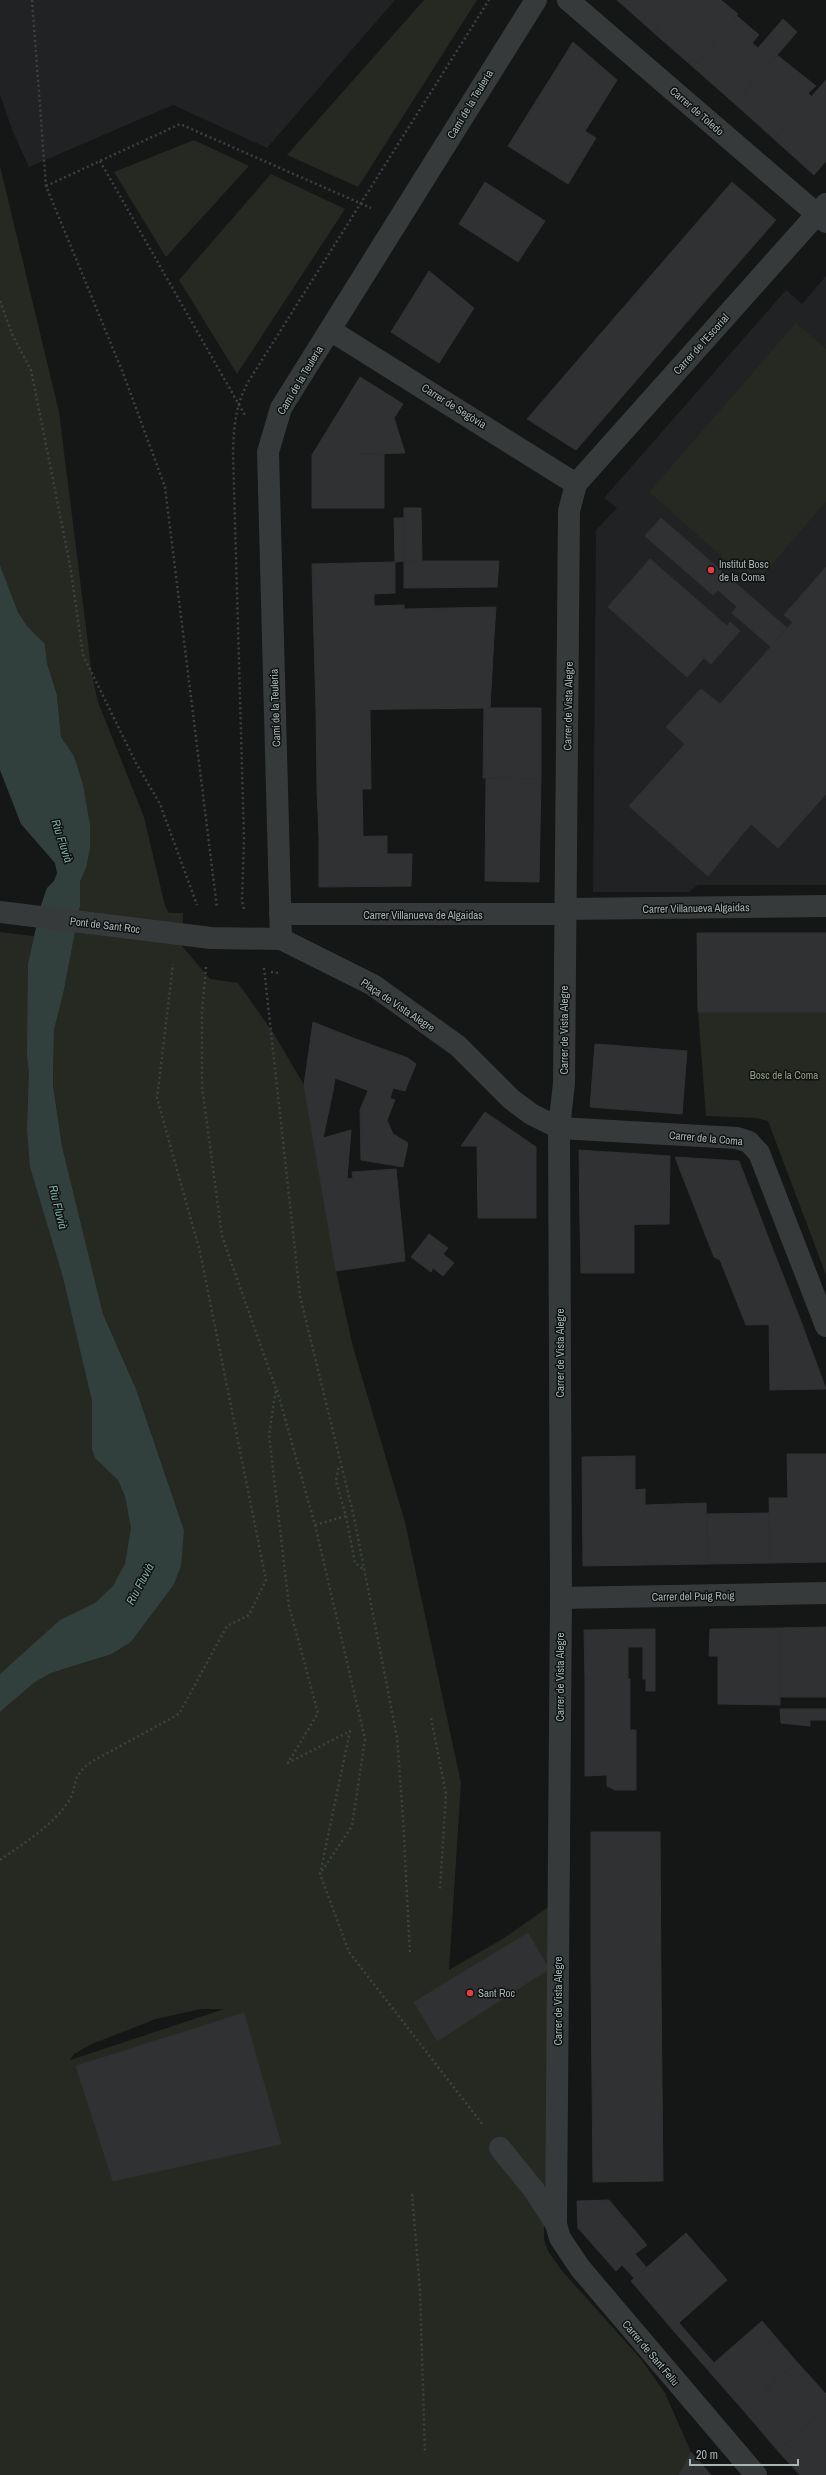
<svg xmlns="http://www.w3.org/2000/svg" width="826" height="2475" font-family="'Archivo Narrow',sans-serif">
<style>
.built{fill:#212223}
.green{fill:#252921;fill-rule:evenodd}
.water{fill:#31403d}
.building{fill:#303132;stroke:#2f3132}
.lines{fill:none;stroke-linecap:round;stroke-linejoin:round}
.path{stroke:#3c4242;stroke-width:2.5;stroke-dasharray:2 3;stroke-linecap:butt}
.pedestrian{stroke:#363a3b;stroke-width:22}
.minor{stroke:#363a3b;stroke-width:22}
.poi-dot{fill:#e53e41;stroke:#101111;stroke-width:1.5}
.labels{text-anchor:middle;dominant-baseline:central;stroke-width:3;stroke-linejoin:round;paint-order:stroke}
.street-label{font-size:11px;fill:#a7b5b5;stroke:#101111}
.poi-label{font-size:11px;fill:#a7b5b5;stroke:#101111;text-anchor:start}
.park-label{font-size:11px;fill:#939f7f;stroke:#101111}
.water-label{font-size:12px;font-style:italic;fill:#80aea4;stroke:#101111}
</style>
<rect width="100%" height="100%" fill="#151616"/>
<!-- built -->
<g class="built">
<path d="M0,0H395L267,148L173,105L29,167L13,132L0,95Z"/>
<path d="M826,276V885H698L689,892H593L596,530L617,508L604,498L786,290L802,304Z"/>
</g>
<!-- green -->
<g class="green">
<path d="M424,0H477L358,187L287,155Z"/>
<path d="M194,140L249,166L166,257L114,172Z"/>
<path d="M0,166L59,412L92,675L98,702L144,817L165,906L169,913H183L182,946L210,979L238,983L274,1034L304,1085L336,1271L353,1347L405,1522L461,1783L449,1970L504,1938L551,1905L547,2160L544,2204V2240L548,2251L563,2272L640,2358L665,2393L691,2452L679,2475H0V1712L35,1682L51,1673L112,1654L131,1642L173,1586L184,1530L136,1389L103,1314L62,1146L53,1085L54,1030L64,990L80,906V882L86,868L74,756L61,737L57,695L47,663L45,644L27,626L18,612L0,565ZM201,2009H224L70,2060L74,2054L92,2044L156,2019Z"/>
<path d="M271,174L345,209L237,374L179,280Z"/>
<path d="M796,323L826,349V502L754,585L649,492Z"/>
<path d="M0,932L57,939L47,1165L154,1534L145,1583L0,1708Z"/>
<path d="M698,1012H826V1275L768,1121L756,1118L706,1116Z"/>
</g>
<!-- water -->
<path class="water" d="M0,565L18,612L27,626L45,644L47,663L57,695L61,737L74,756L83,785L90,825V848L86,868L80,882V906L64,990L54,1030L53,1085L62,1146L103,1314L136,1389L184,1530L181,1566L173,1586L131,1642L112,1654L51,1673L35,1682L0,1712V1674L60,1620L95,1603L113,1586L125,1564L131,1528L125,1496L118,1480L95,1458L92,1449V1401L63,1277L30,1167L27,1129L29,1073L27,1055L28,964L41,905L47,888L54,881L57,873L55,863L21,824L0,770Z"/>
<!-- building -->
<g class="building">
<path d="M617,0H680L653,32Z"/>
<path d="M680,0H721L738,14L693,67L653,32Z"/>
<path d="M737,16L759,35L752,43L758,48L783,19L797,32L735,104L693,67Z"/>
<path d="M573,42L617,80L601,106L555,71Z"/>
<path d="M777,55L816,86L808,93L812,97L774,139L735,104Z"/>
<path d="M555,71L601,106L585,131L536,101Z"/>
<path d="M826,80V161L814,175L774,139Z"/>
<path d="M536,101L596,138L568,184L508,146Z"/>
<path d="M485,182L545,221L518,262L459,224Z"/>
<path d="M732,182L776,220L666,346L622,309Z"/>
<path d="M429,271L474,308L439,363L391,332Z"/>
<path d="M622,309L666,346L576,450L527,419Z"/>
<path d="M360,377L403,404L394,418L405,453L312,455Z"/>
<path d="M384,454V508H312V455Z"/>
<path d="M404,508H421L422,561H404Z"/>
<path d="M394,518H404V561L395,562Z"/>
<path d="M661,518L787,628L771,647L732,613L737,607L718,590L713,595L645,536Z"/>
<path d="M650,559L727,626L730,622L740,631L711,664L704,658L687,677L608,607Z"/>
<path d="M404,561H499L497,587L404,588Z"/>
<path d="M395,562V593L374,594V606L404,605L405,638L314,639L312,564Z"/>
<path d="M826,567V794L778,848L751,824L708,876L629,806L685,744L666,727L701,689L720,704L793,622L784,615Z"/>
<path d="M496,607L494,636L405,638L404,609Z"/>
<path d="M494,636L490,708L316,710L314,639Z"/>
<path d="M484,708H541V779L483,778Z"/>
<path d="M370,709L371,789H317L316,710Z"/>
<path d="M486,778L541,779L539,882L485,881Z"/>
<path d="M362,788L363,836L319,837L317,789Z"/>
<path d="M387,836V854H412L411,886L319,887V837Z"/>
<path d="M697,933H826V1012H698Z"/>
<path d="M313,1022L353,1038L346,1082L335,1078L333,1091L304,1085Z"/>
<path d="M353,1038L408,1058L416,1064L405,1091L393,1088L390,1099L346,1082Z"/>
<path d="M595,1044L687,1051L682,1114L590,1107Z"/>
<path d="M304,1085L333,1091L323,1138L351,1130L347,1179L353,1178L352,1172L396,1169L405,1261L336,1271Z"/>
<path d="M368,1091L395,1100L387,1120L393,1134L408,1143L403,1167L361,1160L360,1110Z"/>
<path d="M485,1112L536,1147V1218H478L477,1146H461Z"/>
<path d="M579,1150L670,1156L669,1224L580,1225Z"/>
<path d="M675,1157L739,1161L777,1260H720L714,1257Z"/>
<path d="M634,1224V1273H581L580,1225Z"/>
<path d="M429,1234L448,1248L443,1254L454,1263L443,1276L433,1268L431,1272L411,1257Z"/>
<path d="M720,1260H777L802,1324L746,1325Z"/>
<path d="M769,1324H802L826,1389L770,1390Z"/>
<path d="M787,1454H826V1562L770,1563L769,1498H788Z"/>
<path d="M635,1456V1490L645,1489V1565L583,1566L582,1457Z"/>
<path d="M706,1503L708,1564L645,1565V1505Z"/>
<path d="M769,1513L770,1563L708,1564L707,1514Z"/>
<path d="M826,1627V1697H780V1628Z"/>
<path d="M780,1628V1705L718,1704V1656H709L710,1629Z"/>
<path d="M655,1629V1679H643V1647H628V1680H585L584,1630Z"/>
<path d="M630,1679V1730L585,1731V1680Z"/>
<rect x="646" y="1679" width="9" height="12"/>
<path d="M780,1709H826V1720H810V1726L781,1723Z"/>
<path d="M636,1730V1790H615L607,1786V1775L585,1776V1731Z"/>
<path d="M591,1832H660L661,1979H591Z"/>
<path d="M528,1933L549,1969L437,2041L414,2002Z"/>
<path d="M591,1979H661L663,2181L593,2182Z"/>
<path d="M244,2013L281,2144L113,2181L76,2066Z"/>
<path d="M609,2200L647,2245L635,2254L646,2267L634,2278L622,2265L616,2271L578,2228L577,2201Z"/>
<path d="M686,2233L727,2280L672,2329L631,2281Z"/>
<path d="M762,2321L797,2362L743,2410L707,2369Z"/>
<path d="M679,2323L714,2363L707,2369L672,2329Z"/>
<path d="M797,2362L826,2394V2408L778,2451L743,2410Z"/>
<path d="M826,2408V2475H800L778,2451Z"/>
<path d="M691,2452L711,2475H679Z"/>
</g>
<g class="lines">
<!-- path -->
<g class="path">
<path d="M32,0L46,186L123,373L165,487L217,908"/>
<path d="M100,161L246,417"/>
<path d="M46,186L180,124L371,208"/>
<path d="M0,301L13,336L31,370L70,565L83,655L136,763L160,804L197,905"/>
<path d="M244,909L242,901L244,839L233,451C234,424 236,402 250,379L489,0"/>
<path d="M206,967L202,1012V1086L222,1236L276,1389L269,1435L289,1606L318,1713L288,1763L350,1731L320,1874L349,1952L483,2125"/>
<path d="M264,968L300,1296L354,1517L397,1737L403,1817L410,1955"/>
<path d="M271,972L279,973"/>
<path d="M277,1390L315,1525L365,1739L352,1826L320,1874"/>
<path d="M346,1516L355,1563L363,1569"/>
<path d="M315,1525L346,1516L336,1481L339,1465"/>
<path d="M431,1718L446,1794L440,1889"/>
<path d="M0,1860C24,1843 49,1828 67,1804C79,1787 69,1778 91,1762L179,1714L227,1626L249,1615L266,1580L200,1252L157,1098L173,964"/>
<path d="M412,2194L420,2290L425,2454"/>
</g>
<!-- pedestrian -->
<g class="pedestrian">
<path d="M565,909L826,906"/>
<path d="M500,2148L534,2190L556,2224"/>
</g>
<!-- minor -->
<g class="minor">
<path d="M568,0L826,222"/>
<path d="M330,330L576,484"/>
<path d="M0,912L211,938L281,939L373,985L458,1046L511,1099L531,1114L559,1128L737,1138L749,1142L759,1153L826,1326"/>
<path d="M280,914H565"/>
<path d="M281,939L268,452L281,408L536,0"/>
<path d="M561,1598L826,1593"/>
<path d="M756,2475L580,2268L560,2238L556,2224L561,1598L559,1128L564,1083L569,511L576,484L826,204"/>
</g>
</g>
<!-- markers -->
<g class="poi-dot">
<circle cx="711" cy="570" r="4"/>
<circle cx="470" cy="1993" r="4"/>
</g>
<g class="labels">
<!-- street labels -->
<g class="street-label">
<text transform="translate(470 104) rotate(-59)">Camí de la Teuleria</text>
<text transform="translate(697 111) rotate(41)">Carrer de Toledo</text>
<text transform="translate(701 344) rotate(-48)">Carrer de l'Escorial</text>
<text transform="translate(300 380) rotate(-59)">Camí de la Teuleria</text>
<text transform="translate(454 406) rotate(32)">Carrer de Segòvia</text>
<text transform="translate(568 706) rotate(-89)">Carrer de Vista Alegre</text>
<text transform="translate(275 708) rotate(-92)">Camí de la Teuleria</text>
<text transform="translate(696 908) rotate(-1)">Carrer Villanueva Algaidas</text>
<text x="423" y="915">Carrer Villanueva de Algaidas</text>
<text transform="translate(105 925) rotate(7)">Pont de Sant Roc</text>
<text transform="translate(398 1005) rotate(34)">Plaça de Vista Alegre</text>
<text transform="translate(564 1030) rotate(-90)">Carrer de Vista Alegre</text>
<text transform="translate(706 1138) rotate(5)">Carrer de la Coma</text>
<text transform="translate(560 1353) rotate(-90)">Carrer de Vista Alegre</text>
<text transform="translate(693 1596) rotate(-1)">Carrer del Puig Roig</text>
<text transform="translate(560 1677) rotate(-90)">Carrer de Vista Alegre</text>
<text transform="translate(558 2001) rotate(-90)">Carrer de Vista Alegre</text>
<text transform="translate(651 2353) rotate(50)">Carrer de Sant Feliu</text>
</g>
<!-- poi labels -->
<g class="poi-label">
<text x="719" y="564">Institut Bosc<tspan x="719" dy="13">de la Coma</tspan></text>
<text x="478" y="1993">Sant Roc</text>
</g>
<!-- park labels -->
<g class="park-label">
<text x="784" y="1075">Bosc de la Coma</text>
</g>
<!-- water labels -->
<g class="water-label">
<text transform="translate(62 841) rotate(72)">Riu Fluvià</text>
<text transform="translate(58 1207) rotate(76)">Riu Fluvià</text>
<text transform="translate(140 1584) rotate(-62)">Riu Fluvià</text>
</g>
</g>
<!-- scale -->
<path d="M690 2459v6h108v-6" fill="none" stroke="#a7b5b5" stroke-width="2"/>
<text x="696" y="2459" font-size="12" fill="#a7b5b5" stroke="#101111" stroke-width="3" paint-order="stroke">20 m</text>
</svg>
